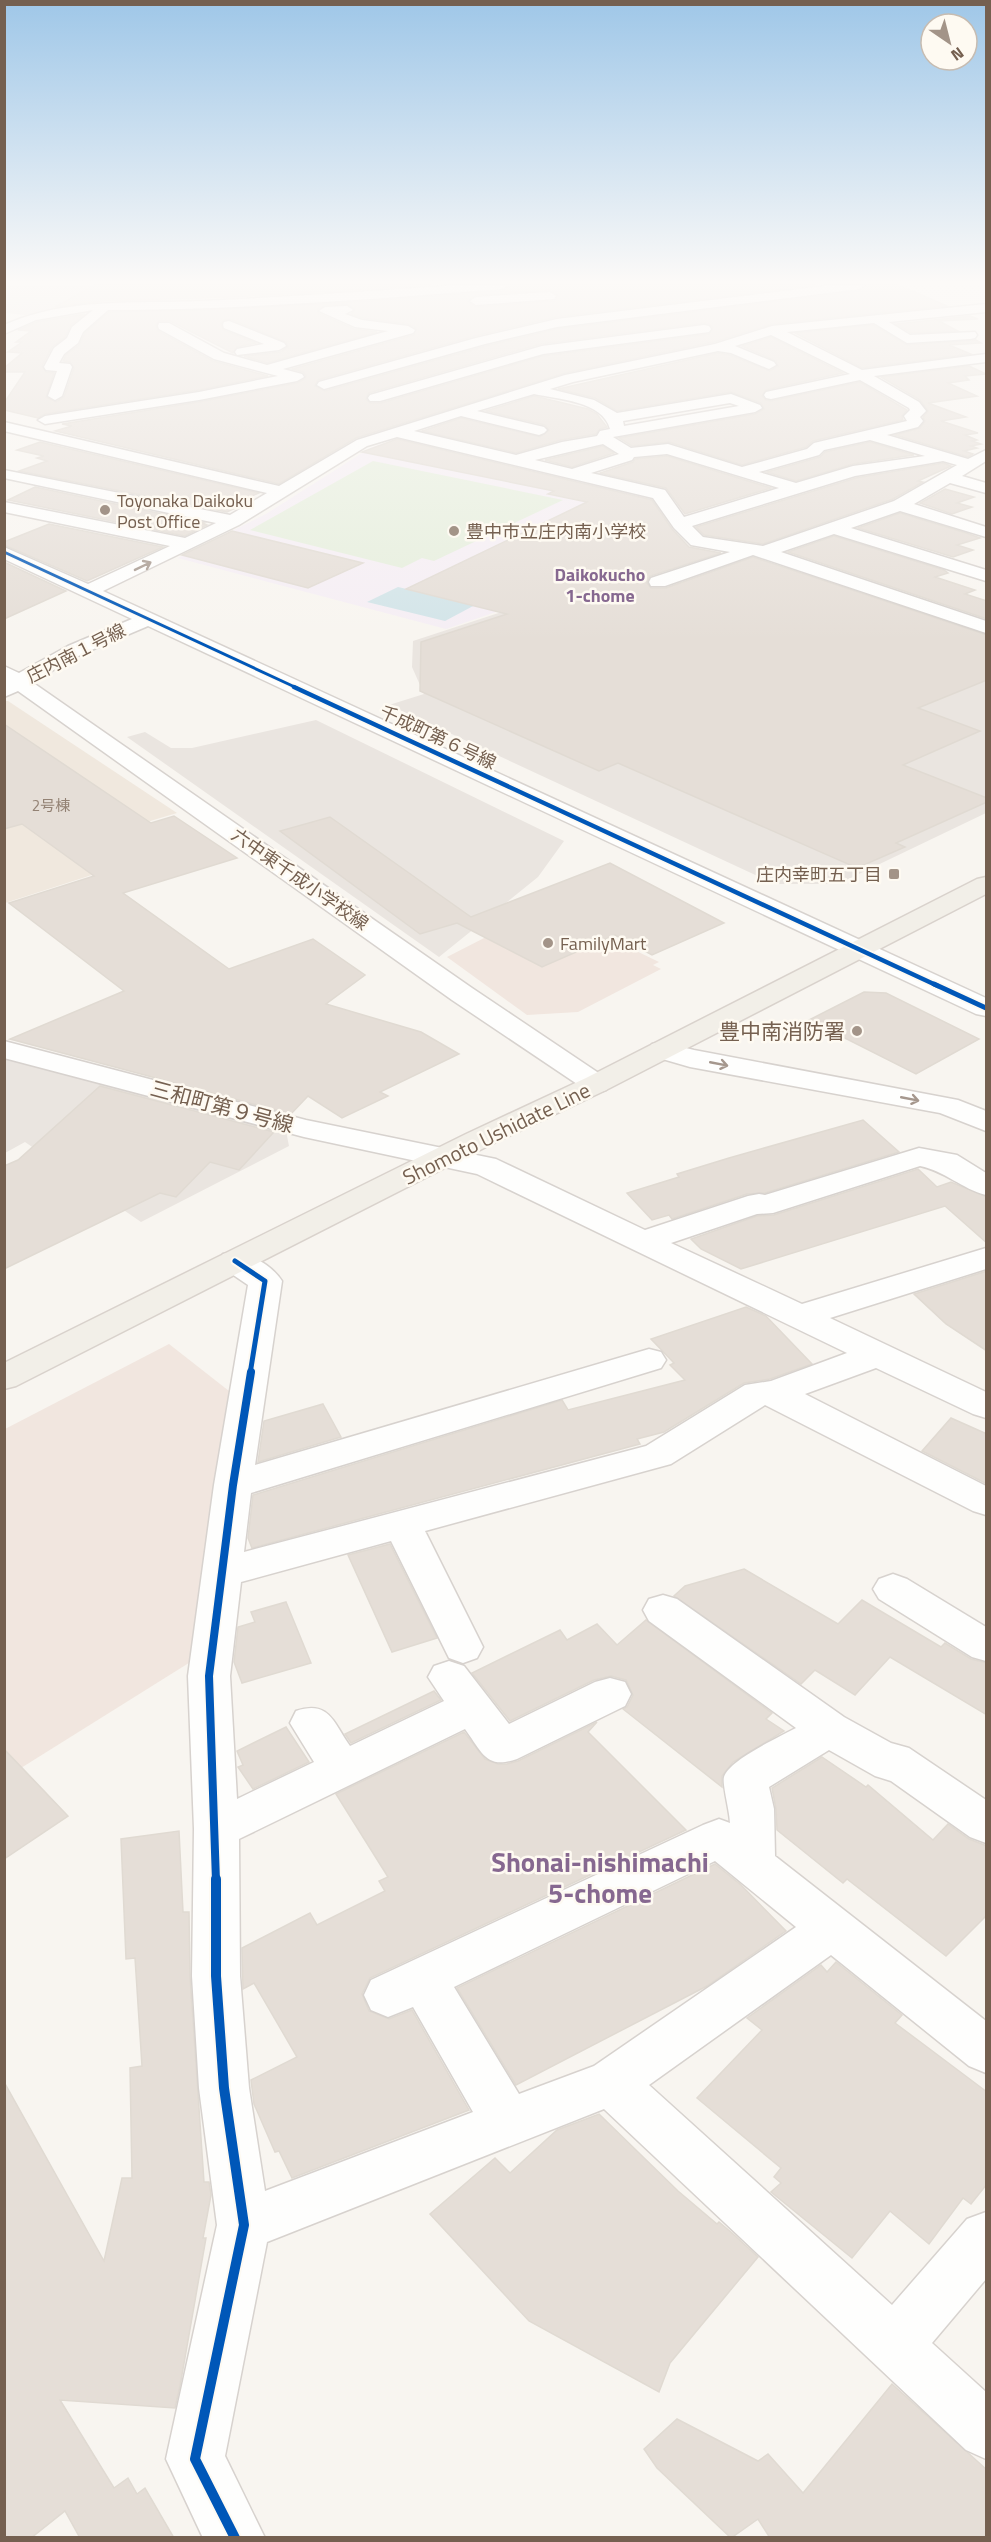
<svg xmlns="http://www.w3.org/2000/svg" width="991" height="2542" font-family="'Titillium Web','Noto Sans JP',sans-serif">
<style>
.residential{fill:#f0e8de}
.commercial{fill:#f1e6df}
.industrial{fill:#eae5e0}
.education{fill:#f5eef4}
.green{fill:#e5eedc}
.water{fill:#d2e4e8}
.building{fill:#e5ded7;stroke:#e0dad2;stroke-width:1.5;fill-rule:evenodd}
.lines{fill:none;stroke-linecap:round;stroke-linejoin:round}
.minor-casing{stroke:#d7d2ce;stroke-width:3}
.major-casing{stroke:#d9d2cc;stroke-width:3}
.minor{fill:#fefefd;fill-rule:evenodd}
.major{fill:#f2efe8;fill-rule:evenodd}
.cycleway-far4-casing{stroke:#fefaf2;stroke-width:5}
.cycleway-far3-casing{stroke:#fefaf2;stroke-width:8}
.cycleway-far2-casing{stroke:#fefaf2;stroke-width:9}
.cycleway-far1-casing{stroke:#fefaf2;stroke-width:11}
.cycleway-casing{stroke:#fefaf2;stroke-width:14}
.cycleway-far4{stroke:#0057b8;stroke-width:3}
.cycleway-far3{stroke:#0057b8;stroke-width:4.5}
.cycleway-far2{stroke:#0057b8;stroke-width:5}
.cycleway-far1{stroke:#0057b8;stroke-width:8}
.cycleway{stroke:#0057b8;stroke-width:10}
.oneway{stroke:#a5978d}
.poi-dot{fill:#a39488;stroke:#fefaf2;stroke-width:2}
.labels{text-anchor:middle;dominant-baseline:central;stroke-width:5;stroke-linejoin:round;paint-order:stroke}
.far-number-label{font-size:15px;fill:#938274}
.far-poi-label{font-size:18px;fill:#756050;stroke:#fefaf2;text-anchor:start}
.far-neighbourhood-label{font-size:18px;font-weight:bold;fill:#866890;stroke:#fefaf2}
.far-street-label{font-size:18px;fill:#756050;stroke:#fefaf2}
.poi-label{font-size:21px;fill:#756050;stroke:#fefaf2;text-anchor:end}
.street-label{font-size:21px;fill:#756050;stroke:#fefaf2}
.near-neighbourhood-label{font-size:27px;font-weight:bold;fill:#866890;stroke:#fefaf2}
</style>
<rect width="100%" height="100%" fill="#f8f5f0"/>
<!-- residential -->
<path class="residential" d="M4,701H8L177,813L63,847L98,873L5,903Z"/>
<!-- commercial -->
<g class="commercial">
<path d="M539,910L589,928L659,962L653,965L661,969L578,1012L527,1015L447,957Z"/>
<path d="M169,1344L229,1391L192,1661L5,1778V1429Z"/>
</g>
<!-- industrial -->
<g class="industrial">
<path d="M4,285H140L129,289H107L103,304L25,315L5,313Z"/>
<path d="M787,567L986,635V813L838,884H775L389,705L424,694L412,667L413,641L605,578L676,603Z"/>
<path d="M316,720L564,841L538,877L439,957L127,737L145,732L171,748H192Z"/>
<path d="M4,1057L286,1131L289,1146L141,1222L25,1142L5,1153Z"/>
</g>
<!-- education -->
<path class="education" d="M403,436L648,495L687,547L446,629L178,558L266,514L370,448Z"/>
<!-- green -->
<path class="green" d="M373,461L563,500L434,561L422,558L402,568L250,530Z"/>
<!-- water -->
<path class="water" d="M398,587L475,605L445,621L367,602Z"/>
<!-- building -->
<g class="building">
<path d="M95,285H432L233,297L101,301L55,307Z"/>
<path d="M510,285H816L556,317L475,336L318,380L315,386L325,391L486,346L557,329L859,291L867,285H899L947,306L772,324L714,342L565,373L356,438L279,484L55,431L72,426L62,424L199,402L297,383L305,379L306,376L303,372L292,369L414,335L416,328L408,324L363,318L351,314L355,309L347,304L325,305L318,309V313L354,329L377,332L267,363L244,356L280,352L288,347L286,342L230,319L224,320L221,324L223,330L256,343L237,347L233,353L170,321H159L156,325L158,331L213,361L268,376L199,390L45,414L38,418L4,410V403L25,372H4V368L22,353L8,352L22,342H16L31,331L18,330L37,322L85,314L71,325L65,337L52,347L42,366L46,372L54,373L46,397L56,402L64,397L74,368L70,362L63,361L66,355L79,345L85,333L109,312L207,310L355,302L502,291ZM551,290L558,296L554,301L476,307L468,302L476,295ZM704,323L709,324L713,328L709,334L543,356L381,403H370L366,399L369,393L541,344Z"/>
<path d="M970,316L978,319L939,321L958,331L911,333L896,324Z"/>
<path d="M873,325L907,345L976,340L981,343L949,345L971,354L862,368L795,333Z"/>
<path d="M771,337L843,373L766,390L762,396L766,400L771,401L860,382L907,410L902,416L903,420L813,441L806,447L742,465L669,442L632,446L619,438L755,414L764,409L761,403L731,392L617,411L595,398L558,389L718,353L730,355L770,371L778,366L776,361L742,346Z"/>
<path d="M969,366L986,374L965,376L969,380L948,383L977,396L928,403L966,417L941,421L978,433L965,435L977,440L972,441L981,444L971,446L977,448L964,451L973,454L968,457L895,435L920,428L925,421L923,417L928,411L920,400L881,377Z"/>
<path d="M534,396L588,409L597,414L607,427L600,429L596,434L561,440L516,453L422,431L461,418L540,437L549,430L545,425L486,411Z"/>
<path d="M397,439L652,500L672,529L689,547L721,553L650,576L647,583L651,588H666L753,557L987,635V680L918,708L980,731L903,765L987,798V802L896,843L905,847L857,868L618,763L599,771L420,691L421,642L507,614L406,589L587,502L548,494L554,491L362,452Z"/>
<path d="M40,442L259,493L237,502L244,504L227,512L19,471L47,461L37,458L44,456L17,450Z"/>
<path d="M870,442L914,455L853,464L796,481L767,472L820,457L825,452Z"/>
<path d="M603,446L614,453L572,467L545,460Z"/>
<path d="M667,456L771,488L685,514L666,488L600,473L633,462L635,459Z"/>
<path d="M943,463L951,466L918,481L923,482L893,499L763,544L704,535L696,527L856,478Z"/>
<path d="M35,487L205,523L203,524L207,525L185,536L8,500Z"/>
<path d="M945,489L974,497L957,503L972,507L952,514L920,503Z"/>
<path d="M900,513L966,533L980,538L957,545L973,550L953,557L858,528Z"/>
<path d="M49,524L163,547L87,581L4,545V542Z"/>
<path d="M232,531L363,563L308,588L182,555Z"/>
<path d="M834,536L944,570L948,573L935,577L975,590L965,594L987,601V619L788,552Z"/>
<path d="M4,562L66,591L4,619Z"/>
<path d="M4,724L151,823L174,816L237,858L123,893L229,969L313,939L365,975L326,1004L421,1032L459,1054L380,1092L388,1096L342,1118L308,1096L291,1114L10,1039L124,991L9,903L94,876L22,824L4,829Z"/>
<path d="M330,817L471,917L610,863L724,923L652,955L615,935L542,967L457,923L420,934L280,831Z"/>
<path d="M864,992L886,993L979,1039L916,1074L809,1020Z"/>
<path d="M100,1086L274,1132L239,1170L210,1162L176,1197L160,1193L4,1269V1166L18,1160Z"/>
<path d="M863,1120L899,1152L765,1193L747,1194L672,1219L669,1215L652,1220L627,1193L679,1177L677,1174L729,1158Z"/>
<path d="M918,1169L937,1187L951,1182L987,1197V1243L945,1206L741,1269L701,1249L691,1239L757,1216L774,1215Z"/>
<path d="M987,1271V1351L946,1324L914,1294Z"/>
<path d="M746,1307L766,1316L812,1364L770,1379L744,1383L664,1432L637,1439L640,1444L252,1548L248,1538L253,1495L562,1400L568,1410L685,1380L670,1365L674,1363L651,1339Z"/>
<path d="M323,1404L341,1437L258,1462L264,1421Z"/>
<path d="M951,1418L987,1434V1484L922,1451Z"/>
<path d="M390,1544L437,1638L392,1652L348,1555Z"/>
<path d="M744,1569L838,1624L862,1600L941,1647L945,1643L971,1659L987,1663V1715L890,1657L855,1695L815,1670L801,1684L674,1596L685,1586Z"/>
<path d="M286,1602L311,1663L242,1683L234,1662L238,1627L255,1622L251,1612Z"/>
<path d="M646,1620L772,1713L766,1719L784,1731L733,1762L722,1776V1787L623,1709L627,1707L633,1695L626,1680L611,1676L594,1680L510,1721L472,1673L560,1630L567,1640L597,1624L617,1645Z"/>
<path d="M434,1691L441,1700L351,1743L345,1734Z"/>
<path d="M597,1722L588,1732L686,1830L370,1978L362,1994L369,2011L389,2019L412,2010L469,2110L292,2178L279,2151L275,2152L254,2104L251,2080L297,2057L254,1983L243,1989L242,1948L310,1913L317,1925L385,1891L379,1881L388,1877L336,1794L464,1732L485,1759L498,1764H507L518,1761Z"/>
<path d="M286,1727L309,1762L253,1789L238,1767L243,1765L237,1751Z"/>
<path d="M4,1749L68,1816L4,1859Z"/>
<path d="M822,1757L866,1787L868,1785L933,1840L948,1824L969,1839L987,1846V1915L946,1956L847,1879L843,1883L777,1830L776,1809L772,1788Z"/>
<path d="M179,1831L183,1912H189L190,1976L204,2182H209L211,2195L203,2238H206L180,2386L175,2408L60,2400L114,2488L128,2478L137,2494L145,2488L174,2538H80L65,2511L31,2538H4V2082L104,2261L122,2178H132L130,2068L142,2066L135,1958L126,1959L121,1839Z"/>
<path d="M715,1864L741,1885L786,1931L707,1986L516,2085L457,1988Z"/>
<path d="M836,1962L902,2015L895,2023L987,2092V2184L971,2204L963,2198L929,2244L890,2211L852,2258L771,2192L781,2183L774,2177L781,2168L697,2098L762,2030L747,2018L821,1965L827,1972Z"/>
<path d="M599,2114L678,2191L717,2224L719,2222L732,2233L758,2257L670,2363L659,2392L529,2321L430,2214L495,2158L510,2173L557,2130Z"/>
<path d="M892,2384L987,2470V2538H770L758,2519L731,2538L657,2468L644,2449L677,2419L758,2461L768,2454L803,2493Z"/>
</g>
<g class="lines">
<!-- minor casing -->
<g class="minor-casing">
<g id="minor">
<path d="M460,285H508L502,289C371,299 240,310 108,310L83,332L78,343L64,354L59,363L70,364L72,367L62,396L55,400L48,396L57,371L46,370L44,367L54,348L67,338L72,327L93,310L36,320L4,334V325C67,297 134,304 201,301C287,297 373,291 460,285Z"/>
<path d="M832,285H865L859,289L557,327L485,344L324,389L317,385L319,382L476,338L557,319Z"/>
<path d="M550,292L556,296L554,299L476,305L470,301L476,297Z"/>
<path d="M986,304V312L889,322L910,335L975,332L977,335L975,338L970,339L907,343L874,323L787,332L862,370L986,354V362L874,376L919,402L926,411L920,417L923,421L918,427L887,435L968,459L986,450V461L962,476L986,483V493L950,483L914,504L986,527V537L900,511L851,528L986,570V581L834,534L781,552L986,621V633L753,555L665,586H651L649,582L651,578L730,552L691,545L674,528L653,498L397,437L367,446L239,525L103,591L986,998V1016L976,1014L148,626L82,654L32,682L472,988L606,1078L611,1084L606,1090L596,1093L586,1090L452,1000L18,691L4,697V666L19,673L68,646L132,619L4,559V547L88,584L170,546L4,512V502L185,538L216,523L4,478V470L230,515L267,493L4,431V422L279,486L357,440L565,375L715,344L772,326ZM771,335L850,374L766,392L764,395L766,398L771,399L860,380L909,408L910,410L904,416L907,421L814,443L807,449L742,467L668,444L631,448L613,437L755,412L762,408L760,405L731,394L617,413L594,400L550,389L573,382L718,351L731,353L769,369L776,365L774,362L735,346ZM534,394C557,399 603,401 610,429L600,431L597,436L562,442L516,455L414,431L461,416L539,435L544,433L547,430L544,427L477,411ZM730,403L739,406L624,426L623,421ZM870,440L925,456L853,466L796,483L759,472L819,455L824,450ZM603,444L619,454L572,469L535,460ZM667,454L779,488L684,517L665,490L591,473L632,460L634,457ZM943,461L957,465L894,501L763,546L703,537L692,526L855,476Z"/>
<path d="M347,306L353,310L345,314L362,320L408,326L415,330L413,333L283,369L302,374L304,377L297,381L199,400L45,424L38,420L45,416L199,392L278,376L214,359L159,329L158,326L159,323H169L224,353L267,365L388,331L355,327L319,311L325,307Z"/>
<path d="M229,321L284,343L286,346L279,350L237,355L235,352L237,349L264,344L224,328L223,325L224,322Z"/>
<path d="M704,325L709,326L711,329L709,332L543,354L380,401H370L368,398L370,395L542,346Z"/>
<path d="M4,1041L306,1120L496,1159L645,1230L748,1196L759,1194L765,1195L919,1148L957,1155L986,1173V1195C962,1189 945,1171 920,1166L773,1213L757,1214L671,1243L802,1304L986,1248V1269L830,1318L986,1392V1418L973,1414L876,1368L805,1394L986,1486V1515L973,1511L765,1405L671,1464L425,1531L483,1647L477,1658L463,1663L449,1658L391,1541L241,1582L230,1676L237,1799L314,1762L290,1723L296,1711C329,1700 333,1722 350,1746L444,1701L428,1677L434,1666L449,1661L464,1666L509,1724L595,1682L610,1678L625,1682L631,1694L625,1706L517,1759C486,1770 482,1752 465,1729L239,1839L240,1976L249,2088L265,2191L473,2112L413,2007L388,2017L371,2010L364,1995L371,1980L703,1825L719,1819L730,1823C730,1812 722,1784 724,1777C729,1760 779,1737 796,1728L649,1621L643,1610L649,1599L663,1595L677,1599L844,1717L891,1743L909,1748L986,1800V1843L970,1837L891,1781L875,1776L829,1750L769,1787L774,1809L775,1856L986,2021V2073L969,2066L831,1955L649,2085L892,2305L967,2219L986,2212V2279L932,2343L986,2392V2459L966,2450L604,2109L267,2242L225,2456L265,2538H203L166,2459L217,2225L199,2088L192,1976L194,1829L188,1676L214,1485L248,1285L223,1268L219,1261L223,1254C244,1249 270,1263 282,1281L255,1465L649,1349L661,1352L666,1360L661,1368L251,1493L244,1552L646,1446L745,1385L771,1381L847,1353L477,1174L304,1137L4,1058ZM715,1861L796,1927L594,2066L519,2094L454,1987Z"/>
<path d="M662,1042L694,1050L958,1100L986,1111V1131L940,1113L690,1067L652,1056L648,1050L652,1044Z"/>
<path d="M893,1574L907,1579L986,1627V1661L972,1657L879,1599L873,1589L879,1579Z"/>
</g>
</g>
<!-- major casing -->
<g class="major-casing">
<path id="major" d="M986,877V894L606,1090L488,1146L16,1386L4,1389V1363L466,1134L586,1078L977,879Z"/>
</g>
<!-- minor -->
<use href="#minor" class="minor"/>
<!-- major -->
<use href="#major" class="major"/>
<!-- cycleway-far4 casing -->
<g class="cycleway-far4-casing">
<path id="cycleway-far4" d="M4,552L297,688"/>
</g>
<!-- cycleway-far3 casing -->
<g class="cycleway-far3-casing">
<path id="cycleway-far3" d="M294,687L938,986"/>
</g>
<!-- cycleway-far2 casing -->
<g class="cycleway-far2-casing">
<g id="cycleway-far2">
<path d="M934,984L986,1008"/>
<path d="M235,1261L265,1281L250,1374"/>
</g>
</g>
<!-- cycleway-far1 casing -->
<g class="cycleway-far1-casing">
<path id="cycleway-far1" d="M216,1881L209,1676L233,1485L251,1372"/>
</g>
<!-- cycleway casing -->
<g class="cycleway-casing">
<path id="cycleway" d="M216,1879V1976L224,2088L244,2225L195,2459L235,2538"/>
</g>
<!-- cycleway-far4 -->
<use href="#cycleway-far4" class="cycleway-far4"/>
<!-- cycleway-far3 -->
<use href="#cycleway-far3" class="cycleway-far3"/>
<!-- cycleway-far2 -->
<use href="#cycleway-far2" class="cycleway-far2"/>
<!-- cycleway-far1 -->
<use href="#cycleway-far1" class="cycleway-far1"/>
<!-- cycleway -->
<use href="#cycleway" class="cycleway"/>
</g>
<!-- one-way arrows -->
<defs><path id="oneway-shaft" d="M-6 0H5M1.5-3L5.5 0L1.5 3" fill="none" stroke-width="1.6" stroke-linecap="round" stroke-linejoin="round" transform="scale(1.5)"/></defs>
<g class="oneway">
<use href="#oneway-shaft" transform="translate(143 566) rotate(-26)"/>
<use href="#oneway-shaft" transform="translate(719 1064) rotate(11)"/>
<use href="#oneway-shaft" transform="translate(910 1099) rotate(11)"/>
</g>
<!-- sky -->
<linearGradient id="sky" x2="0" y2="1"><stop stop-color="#9fc7e8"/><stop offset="0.44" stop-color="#fcfaf8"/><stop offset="1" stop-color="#fcfaf8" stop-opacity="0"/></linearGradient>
<rect width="991" height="641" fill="url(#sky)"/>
<!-- markers -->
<g class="poi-dot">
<circle cx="105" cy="510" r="6"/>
<circle cx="454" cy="531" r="6"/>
<rect x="888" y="868" width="12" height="12" rx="3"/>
<circle cx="548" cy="943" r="6"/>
<circle cx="857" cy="1031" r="6"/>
</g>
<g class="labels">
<!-- far-number labels -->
<g class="far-number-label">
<text x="51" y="805">2号棟</text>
</g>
<!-- far-poi labels -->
<g class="far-poi-label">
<text x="117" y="500">Toyonaka Daikoku<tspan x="117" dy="21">Post Office</tspan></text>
<text x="466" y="531">豊中市立庄内南小学校</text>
<text x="882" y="874" text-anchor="end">庄内幸町五丁目</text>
<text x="560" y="943">FamilyMart</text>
</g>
<!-- far-neighbourhood labels -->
<g class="far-neighbourhood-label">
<text x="600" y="574">Daikokucho<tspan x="600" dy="21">1-chome</tspan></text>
</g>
<!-- far-street labels -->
<g class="far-street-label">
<text transform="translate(76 653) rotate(-27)">庄内南１号線</text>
<text transform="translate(438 737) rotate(25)">千成町第６号線</text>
<text transform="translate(300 879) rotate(35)">六中東千成小学校線</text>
</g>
<!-- poi labels -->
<g class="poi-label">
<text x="845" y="1031">豊中南消防署</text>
</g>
<!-- street labels -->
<g class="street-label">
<text transform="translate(222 1106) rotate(15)">三和町第９号線</text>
<text transform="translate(496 1133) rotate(-26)">Shomoto Ushidate Line</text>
</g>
<!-- near-neighbourhood labels -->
<g class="near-neighbourhood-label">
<text x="600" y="1861">Shonai-nishimachi<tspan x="600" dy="31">5-chome</tspan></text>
</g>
</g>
<!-- border -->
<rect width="991" height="2542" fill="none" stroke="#756050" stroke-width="12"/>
<!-- north arrow -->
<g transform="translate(949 42) rotate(145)"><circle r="28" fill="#fefaf2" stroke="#c7bcb1" stroke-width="1.5"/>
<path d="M0-4.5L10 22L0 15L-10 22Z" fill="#a39488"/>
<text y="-9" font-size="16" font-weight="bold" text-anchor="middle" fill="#756050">N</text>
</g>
</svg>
